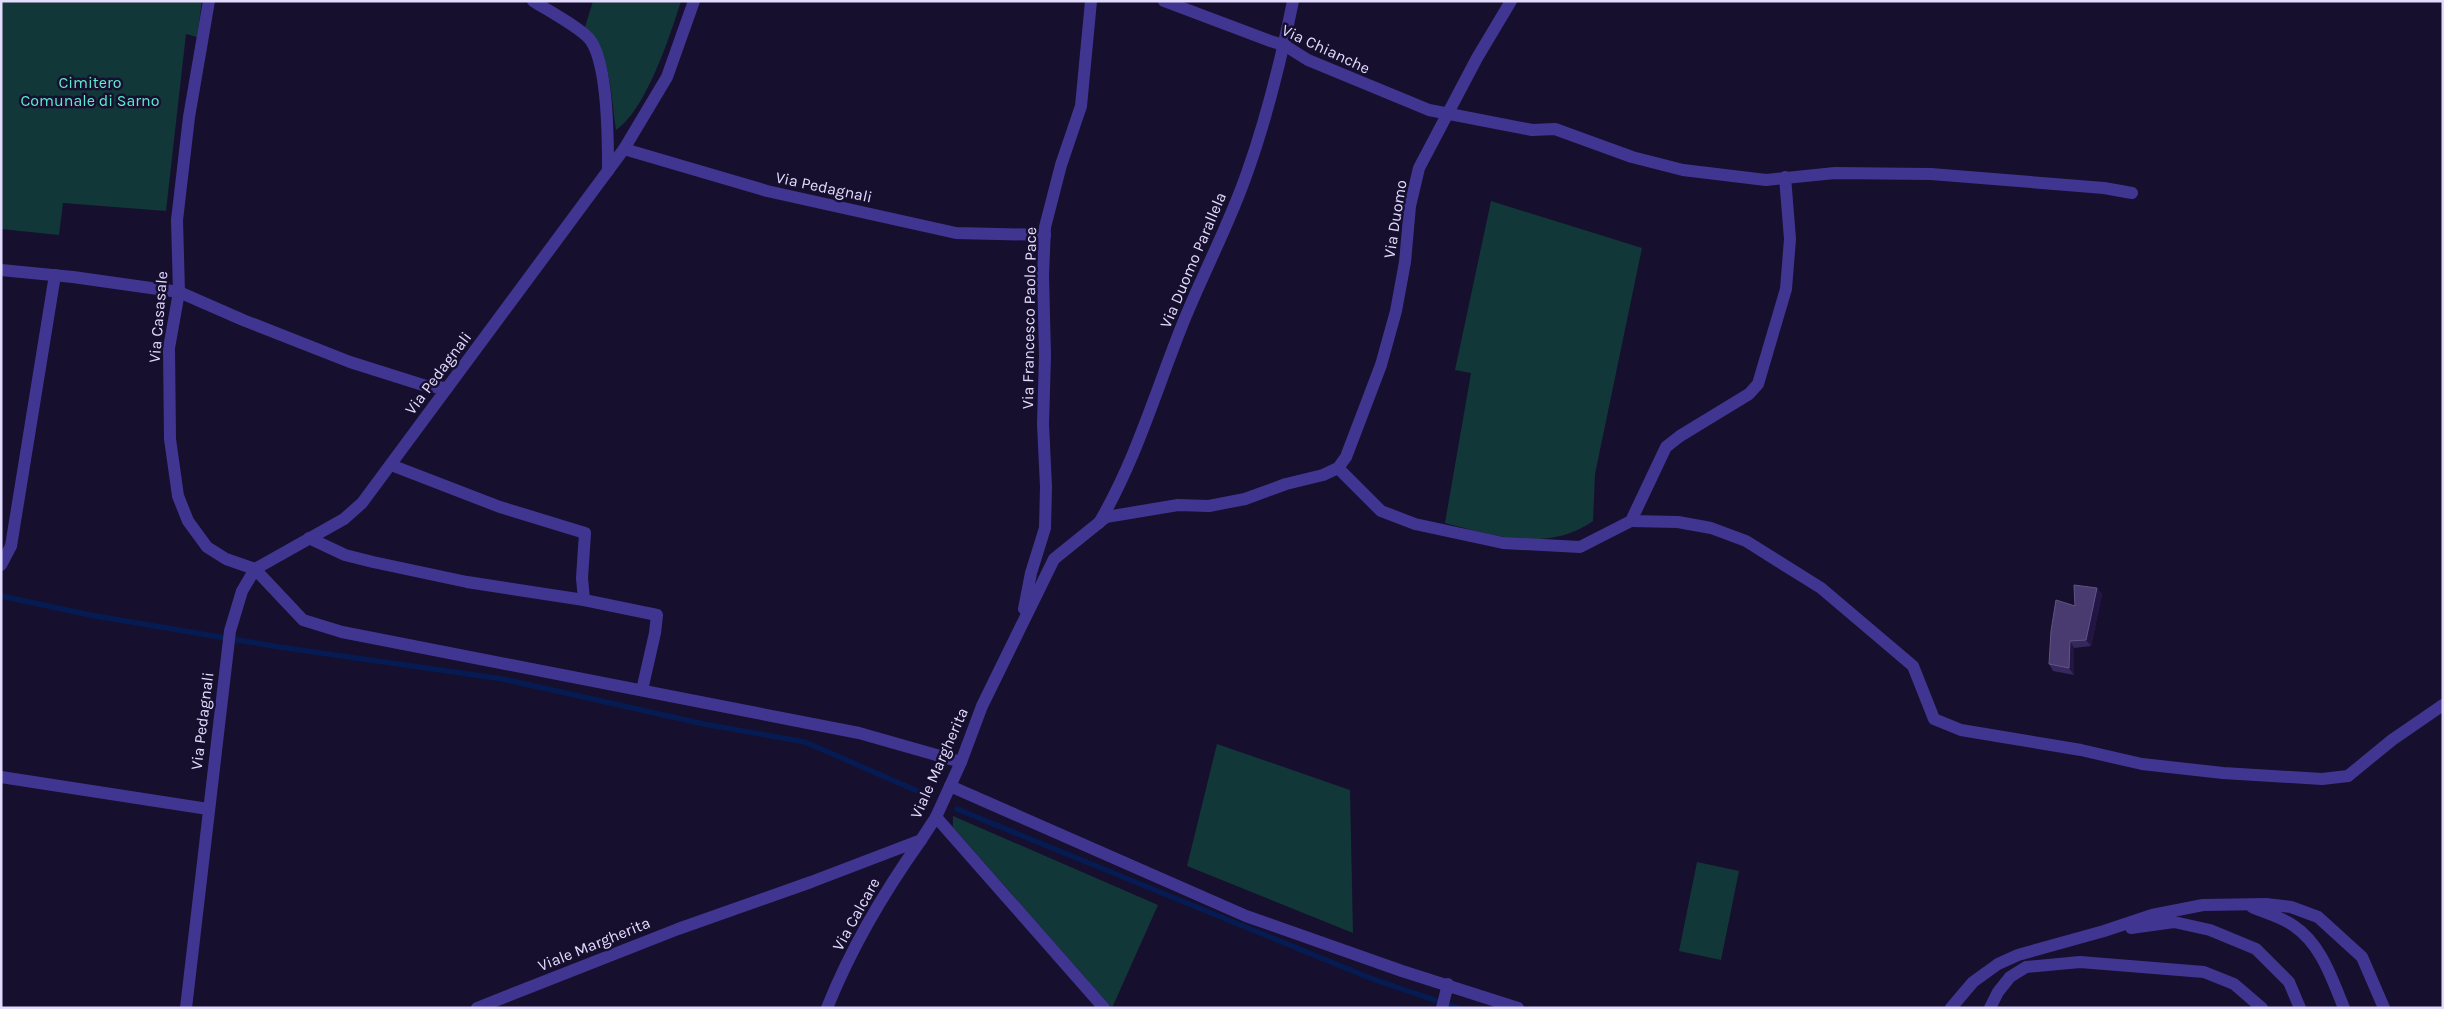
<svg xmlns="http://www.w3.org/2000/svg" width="2444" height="1009" font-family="Karla,sans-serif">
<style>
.green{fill:#113739}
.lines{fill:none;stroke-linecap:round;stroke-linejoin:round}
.stream{stroke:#051b51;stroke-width:5.5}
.minor{stroke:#403692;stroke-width:12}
.wall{fill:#36275d}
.shaded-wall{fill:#221543}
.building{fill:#493a6f;stroke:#615485}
.labels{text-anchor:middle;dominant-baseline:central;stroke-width:5;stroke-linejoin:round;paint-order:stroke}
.street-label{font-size:16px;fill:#e3dcff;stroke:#170f2e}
.park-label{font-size:16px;fill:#5becd3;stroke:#170f2e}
</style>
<rect width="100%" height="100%" fill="#170f2e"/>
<!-- green -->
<g class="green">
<path d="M1,1H202L197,37L186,34L166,211L63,203L59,235L1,229Z"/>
<path d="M593,1H681C670,36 646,110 616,130C611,98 611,49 585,27Z"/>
<path d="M1491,201L1642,248L1595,474L1593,521C1548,553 1494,536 1445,523L1471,373L1455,370Z"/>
<path d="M1217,744L1350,790L1353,933L1187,866Z"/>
<path d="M953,816L1158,905L1112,1008L953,827Z"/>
<path d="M1697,862L1739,871L1721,960L1679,951Z"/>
</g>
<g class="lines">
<!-- stream -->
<g class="stream">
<path d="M1,596L90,615L279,647L503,679L704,724L805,742L929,796"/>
<path d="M957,809L1370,978L1458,1008"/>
</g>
<!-- minor -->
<g class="minor">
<path d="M209,1L189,117L177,220L179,292L169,348L170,439L178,496L188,521L207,547L226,559L255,569L303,620L342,632L859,733L961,762"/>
<path d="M533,1C547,10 583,29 591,41C608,67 608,139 608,171"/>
<path d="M1164,1L1270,41L1284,45L1308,60L1429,110L1532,130L1555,129L1632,157L1683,170L1766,180L1835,173L1931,174L2104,188L2132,193"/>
<path d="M624,149L667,77L694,1"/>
<path d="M1,270L73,277L179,292L243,320L350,362L426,386L447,388"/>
<path d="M391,465L500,507L585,533L582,578L584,600"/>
<path d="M1338,468L1381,511L1415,524L1503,543L1580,547L1631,521L1666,447L1680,436L1749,394L1758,384L1786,289L1790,239L1785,177"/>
<path d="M1631,521L1678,522L1711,528L1746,541L1821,588L1913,666L1934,719L1961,730L2081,750L2142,764L2223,773L2322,779L2348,776L2392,740L2443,705"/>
<path d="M1099,523C1136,460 1156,390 1183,323C1203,273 1229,225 1247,173C1267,117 1281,60 1293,1"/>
<path d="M309,538L345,555L373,562L467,582L584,600L657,615L655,633L642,690"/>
<path d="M1,565L11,546L55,275"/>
<path d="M1024,609L1031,573L1045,528L1046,487L1043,424L1045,356L1043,275L1045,227L1061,165L1081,106L1091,1"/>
<path d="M1,777L208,809"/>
<path d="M950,786L1246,916L1402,971L1518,1008"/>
<path d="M936,817L1104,1008"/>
<path d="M2252,907C2265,913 2282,917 2294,926C2321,944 2332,979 2344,1008"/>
<path d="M2131,928L2174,922L2210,930L2256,949L2289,982L2300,1008"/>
<path d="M186,1008L230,631L242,591L255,569L344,519L362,503L624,149L767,191L956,233L1045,235"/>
<path d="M477,1008L678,929L811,882L921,840L936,817L961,762L982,706L1054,559L1106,517L1178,505L1209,506L1245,499L1286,484L1323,475L1338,468L1346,457L1381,365L1396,311L1405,262L1410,206L1419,168L1477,58L1511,1"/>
<path d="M827,1008C851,948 884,892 921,840"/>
<path d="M1442,1008L1448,984"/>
<path d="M1951,1008L1973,982L1998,964L2018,955L2104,931L2152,915L2203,905L2266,904L2291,907L2318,917L2362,957L2384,1008"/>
<path d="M1990,1008L1998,992L2010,977L2026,967L2080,962L2204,972L2234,984L2262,1008"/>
</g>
</g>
<!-- wall -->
<path class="wall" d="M2097,588L2102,594L2091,646L2074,648V675L2053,671L2049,664L2075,606Z"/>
<!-- shaded-wall -->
<g class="shaded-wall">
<path d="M2097,588L2102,594L2091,646L2086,640Z"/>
<path d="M2070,641L2074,648V675L2069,668Z"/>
</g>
<!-- building -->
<path class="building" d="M2074,585L2097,588L2086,640L2070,641L2069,668L2049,664L2051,631L2056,600L2075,606Z"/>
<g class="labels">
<!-- street labels -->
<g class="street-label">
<text transform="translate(1326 49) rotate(25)">Via Chianche</text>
<text transform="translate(824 187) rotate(12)">Via Pedagnali</text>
<text transform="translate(1395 219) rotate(-81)">Via Duomo</text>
<text transform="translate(1193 260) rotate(-67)">Via Duomo Parallela</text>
<text transform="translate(158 317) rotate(-85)">Via Casasale</text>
<text transform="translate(1029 318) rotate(-89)">Via Francesco Paolo Pace</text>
<text transform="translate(438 373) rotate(-53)">Via Pedagnali</text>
<text transform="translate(202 721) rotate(-83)">Via Pedagnali</text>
<text transform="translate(939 763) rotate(-66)">Viale Margherita</text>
<text transform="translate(856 914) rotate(-61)">Via Calcare</text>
<text transform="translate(594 944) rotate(-22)">Viale Margherita</text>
</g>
<!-- park labels -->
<g class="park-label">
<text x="90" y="82">Cimitero<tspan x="90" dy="18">Comunale di Sarno</tspan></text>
</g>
</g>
<!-- border -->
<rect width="2444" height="1009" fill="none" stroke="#e3dcff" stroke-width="5"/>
</svg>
